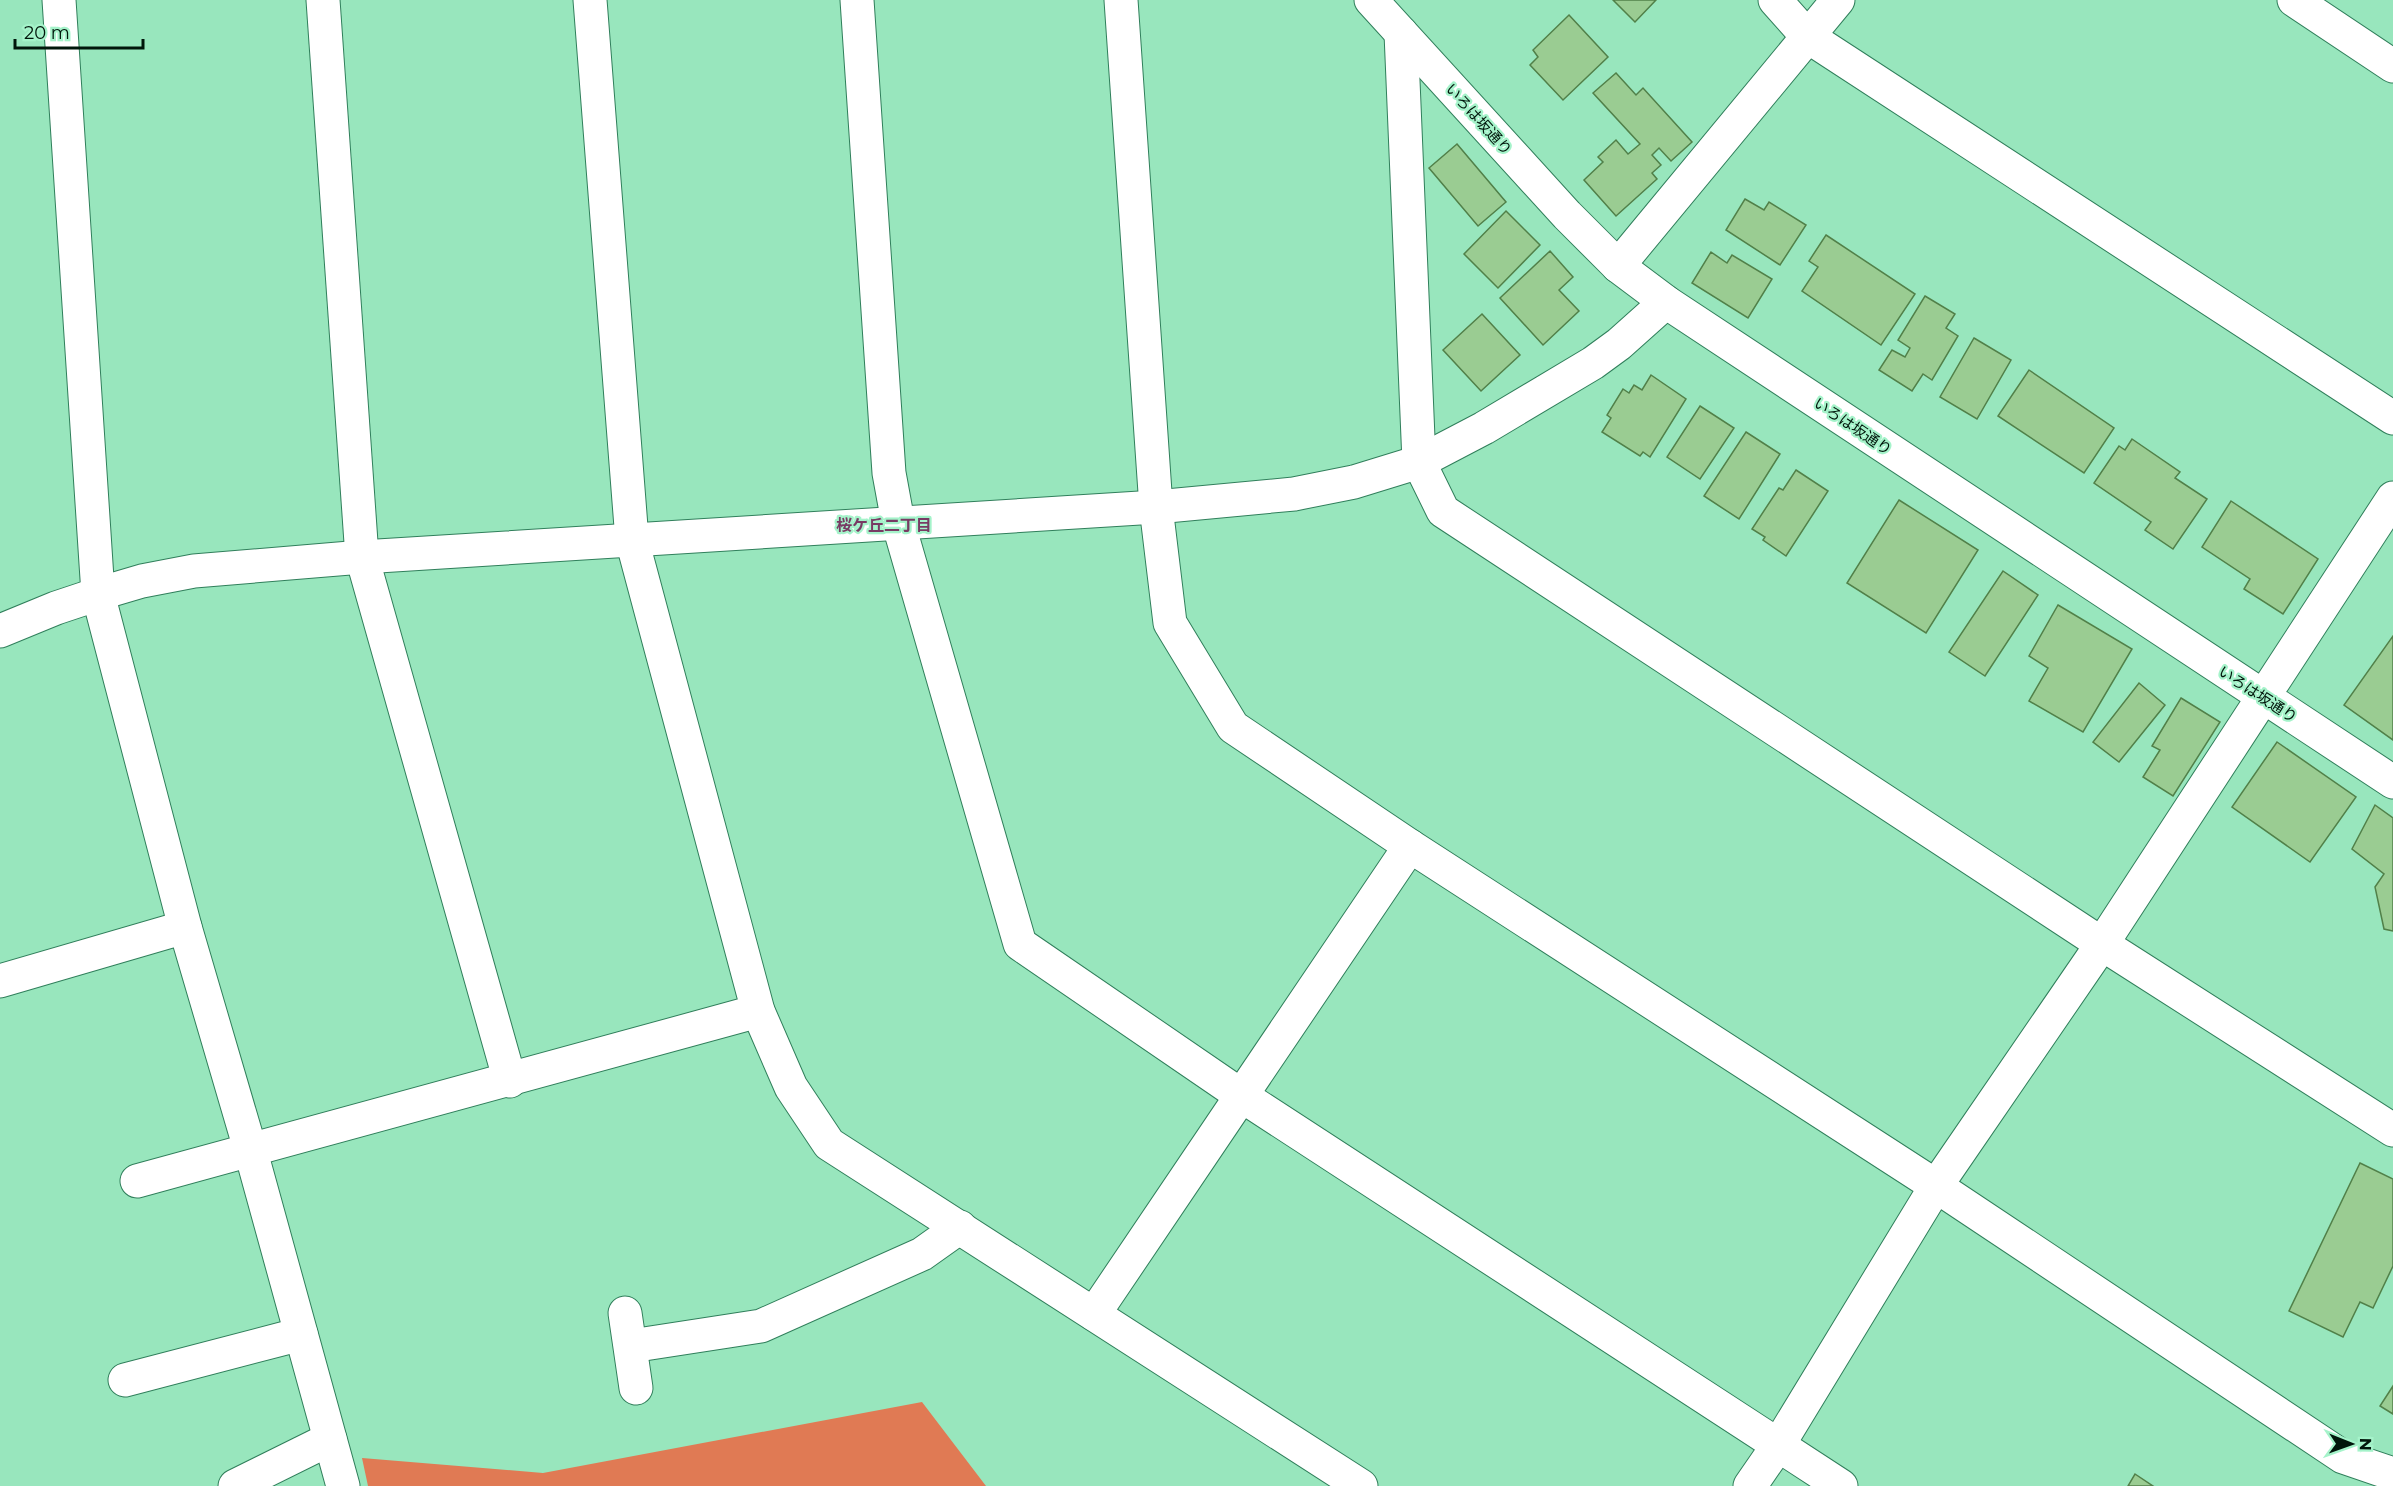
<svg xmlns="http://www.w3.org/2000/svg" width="2393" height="1486" font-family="Montserrat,'Noto Sans JP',sans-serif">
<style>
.forest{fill:#e07a54}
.building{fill:#9acc92;stroke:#518049;stroke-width:1.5}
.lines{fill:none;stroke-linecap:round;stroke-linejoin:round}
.minor-casing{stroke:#307f5b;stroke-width:35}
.tertiary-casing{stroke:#307f5b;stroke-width:35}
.minor{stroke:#fff;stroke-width:33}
.tertiary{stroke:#fff;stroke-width:33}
.labels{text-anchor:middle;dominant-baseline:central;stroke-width:4.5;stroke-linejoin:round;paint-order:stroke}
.street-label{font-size:15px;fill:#01160b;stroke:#a5f3ca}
.neighbourhood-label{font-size:16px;font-weight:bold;fill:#783b64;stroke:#a5f3ca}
</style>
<rect width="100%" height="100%" fill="#98e6bd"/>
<!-- forest -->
<path class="forest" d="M922,1402L986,1486H368L362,1458L543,1473Z"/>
<!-- building -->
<g class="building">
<path d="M1613,0H1656L1635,22Z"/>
<path d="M1569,15L1608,57L1563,100L1530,65L1538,57L1533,50Z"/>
<path d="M1616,73L1636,95L1643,88L1692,142L1671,161L1659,148L1652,155L1661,165L1652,173L1657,179L1616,216L1584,180L1603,162L1598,157L1616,140L1628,154L1640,144L1593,93Z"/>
<path d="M1457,144L1506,202L1478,226L1429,168Z"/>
<path d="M1745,199L1764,210L1769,202L1806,225L1780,265L1726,230Z"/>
<path d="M1506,211L1540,245L1498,288L1464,254Z"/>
<path d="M1826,235L1915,294L1881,345L1802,291L1818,267L1809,261Z"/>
<path d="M1550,251L1573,277L1559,290L1579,311L1543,345L1500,298Z"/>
<path d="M1711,252L1727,263L1732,255L1772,279L1748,318L1692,283Z"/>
<path d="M1925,296L1955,314L1946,328L1958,336L1932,380L1923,374L1912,391L1879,370L1892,350L1905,357L1910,348L1898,340Z"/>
<path d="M1482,314L1520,355L1481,391L1443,350Z"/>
<path d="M1974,338L2011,360L1977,419L1940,397Z"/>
<path d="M2029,370L2114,428L2084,473L1998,416Z"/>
<path d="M1651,375L1686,399L1650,457L1643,452L1640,456L1602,432L1611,418L1607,415L1623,389L1629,393L1634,385L1642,390Z"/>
<path d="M1700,406L1734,428L1700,479L1667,457Z"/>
<path d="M1746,432L1780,454L1739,519L1704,496Z"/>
<path d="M2132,439L2180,472L2175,478L2207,499L2173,549L2145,530L2151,522L2094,483L2119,446L2125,450Z"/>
<path d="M1796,470L1828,491L1786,556L1763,540L1765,537L1752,529L1779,488L1783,490Z"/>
<path d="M1899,500L1978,550L1926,633L1847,583Z"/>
<path d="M2231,501L2318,559L2283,614L2244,589L2250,579L2202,547Z"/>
<path d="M2003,571L2038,595L1985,676L1949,652Z"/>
<path d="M2058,605L2132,649L2083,732L2029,701L2048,668L2029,656Z"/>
<path d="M2393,636V740L2344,705Z"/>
<path d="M2139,683L2165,705L2119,762L2093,742Z"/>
<path d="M2181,698L2220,722L2173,796L2143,777L2160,750L2152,746Z"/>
<path d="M2277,742L2356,797L2310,862L2232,807Z"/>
<path d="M2375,805L2393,818V931L2384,929L2375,887L2384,874L2352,849Z"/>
<path d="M2360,1163L2393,1179V1266L2373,1308L2360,1302L2343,1337L2289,1311Z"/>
<path d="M2393,1386V1414L2380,1406Z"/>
<path d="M2135,1474L2153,1486H2128Z"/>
</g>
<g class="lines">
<!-- minor casing -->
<g class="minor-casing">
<g id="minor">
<path d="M59,0L98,594L185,927L251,1152L343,1486"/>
<path d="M590,0L632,540L758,1011L791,1087L829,1144L1361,1486"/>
<path d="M857,0L889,473L898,522L1020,944L1242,1096L1841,1486"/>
<path d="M1121,0L1156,507L1170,623L1233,727L1410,846L1936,1186L2343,1457L2393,1474"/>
<path d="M1775,0L1807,36L2393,418"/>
<path d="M2294,0L2393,66"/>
<path d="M1401,33L1419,462L1443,511L2102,944L2393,1130"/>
<path d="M1618,266L1838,0"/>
<path d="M362,557L510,1081"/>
<path d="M0,981L185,927"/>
<path d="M137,1181L758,1011"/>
<path d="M625,1313L636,1388"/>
<path d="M1094,1314L1410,846"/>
<path d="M631,1346L761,1326L922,1254L960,1227"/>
<path d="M125,1380L301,1334"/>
<path d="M235,1486L330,1439"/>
<path d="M1750,1486L1779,1444L1936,1186L2102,944L2393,498"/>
</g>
</g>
<!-- tertiary casing -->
<g class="tertiary-casing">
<g id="tertiary">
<path d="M323,0L362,557"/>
<path d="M1371,0L1567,215L1618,266L1666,302L2393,782"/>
<path d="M0,631L56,608L98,594L142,581L194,571L362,557L1156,507L1294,494L1354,482L1419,462L1484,428L1593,363L1619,344L1666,302"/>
</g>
</g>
<!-- minor -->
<use href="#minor" class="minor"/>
<!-- tertiary -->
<use href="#tertiary" class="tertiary"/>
</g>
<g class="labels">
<!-- street labels -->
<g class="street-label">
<text transform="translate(1479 119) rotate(48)">いろは坂通り</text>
<text transform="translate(1853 426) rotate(34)">いろは坂通り</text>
<text transform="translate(2258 694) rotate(33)">いろは坂通り</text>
</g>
<!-- neighbourhood labels -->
<g class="neighbourhood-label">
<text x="884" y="525">桜ケ丘二丁目</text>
</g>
</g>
<!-- north arrow -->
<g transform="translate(2351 1444) rotate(91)" stroke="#a5f3ca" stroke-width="4.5" paint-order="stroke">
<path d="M0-4.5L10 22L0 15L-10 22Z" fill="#01160b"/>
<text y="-9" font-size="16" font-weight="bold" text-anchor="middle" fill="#01160b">N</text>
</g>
<!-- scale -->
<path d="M15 39v9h128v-9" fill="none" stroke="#01160b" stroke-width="3"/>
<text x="24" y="39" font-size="18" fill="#01160b" stroke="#a5f3ca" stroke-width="4.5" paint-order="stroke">20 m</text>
</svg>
